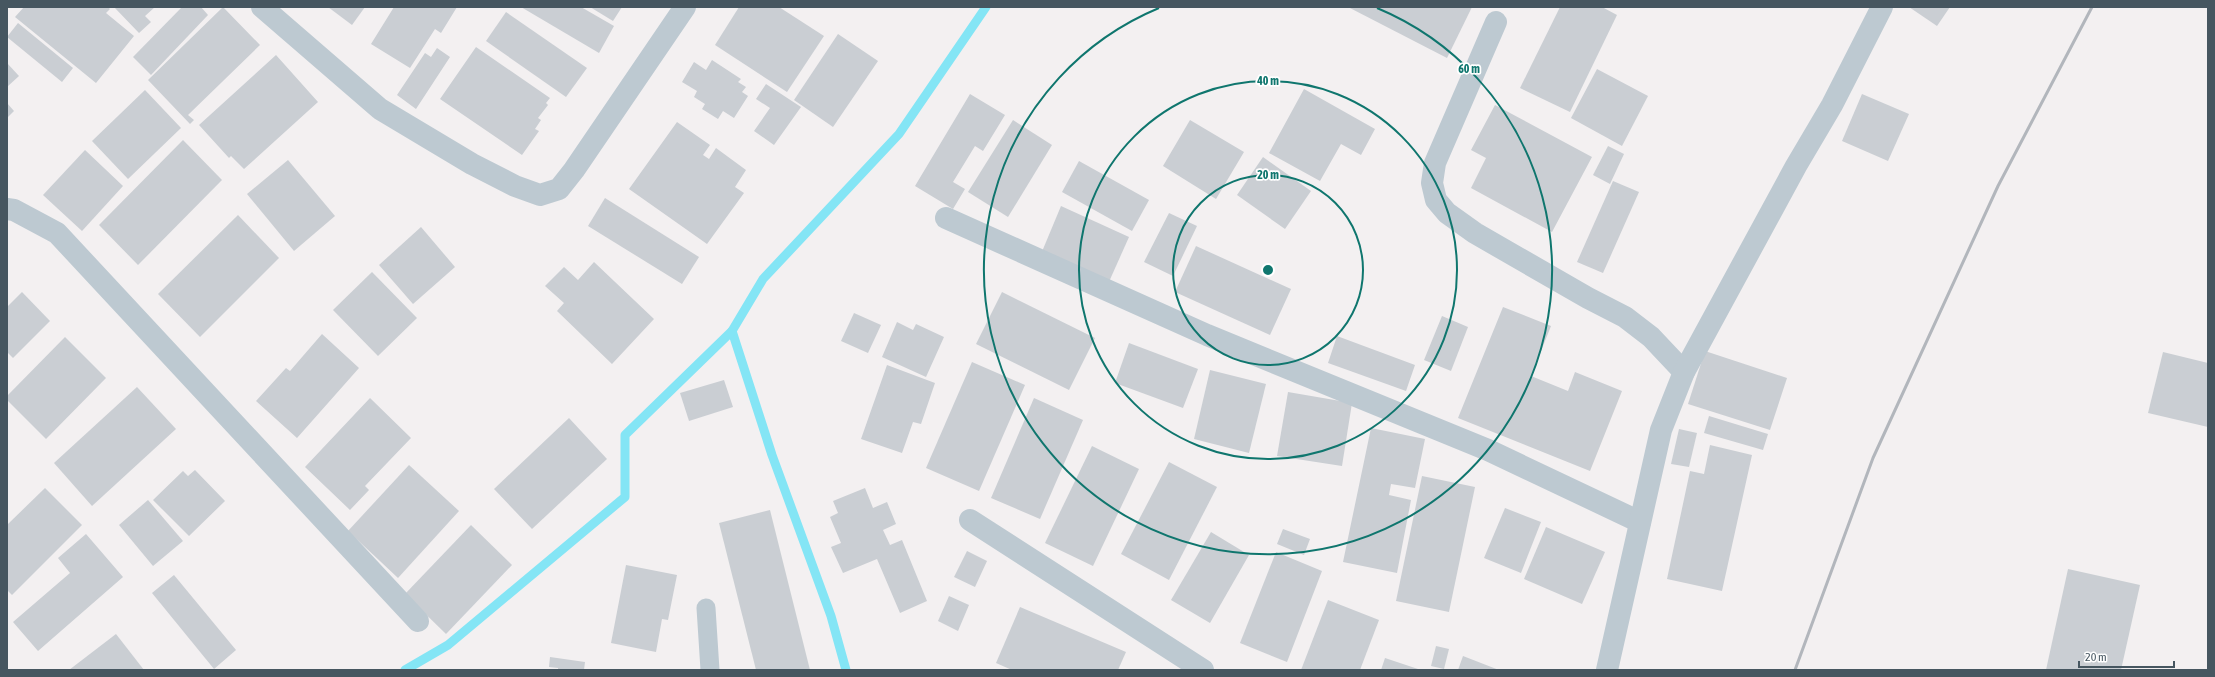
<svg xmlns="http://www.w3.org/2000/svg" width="2215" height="677" font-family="'Asap Condensed',sans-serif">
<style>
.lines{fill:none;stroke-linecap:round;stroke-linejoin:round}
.stream{stroke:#84e5f5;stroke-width:9}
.building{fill:#caced3}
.lane{stroke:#bdc9d1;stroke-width:19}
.street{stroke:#bdc9d1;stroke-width:22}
.rail{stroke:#b2b6bc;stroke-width:3}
.ring{fill:none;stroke:#0f766e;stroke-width:2}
.centre{fill:#0f766e;stroke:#fff;stroke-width:2}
.ring-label{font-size:12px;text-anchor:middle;font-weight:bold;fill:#0f766e;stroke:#fff;stroke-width:3.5;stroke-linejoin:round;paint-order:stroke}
</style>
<rect width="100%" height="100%" fill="#f3f0f1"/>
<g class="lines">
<!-- stream -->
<g class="stream">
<path d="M732,331L772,455L831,616L846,670"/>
<path d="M405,670L448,645L625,497V435L732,331L763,279L899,134L986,7"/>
</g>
</g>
<!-- building -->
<g class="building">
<path d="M24,7H108L110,9L106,13L134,36L96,83L15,17Z"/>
<path d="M114,7H155L145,16L151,22L139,33Z"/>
<path d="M182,7H201L208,15L151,75L133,57Z"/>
<path d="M223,7L260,45L188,115L194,120L190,124L148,80Z"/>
<path d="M328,7H365L352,25Z"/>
<path d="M394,7H457L441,33L435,29L410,68L371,44Z"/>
<path d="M521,7H581L614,26L599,53Z"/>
<path d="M590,7H622L613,21Z"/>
<path d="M739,7H779L824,36L787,92L715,45Z"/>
<path d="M1348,7H1472L1447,58Z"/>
<path d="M1560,7H1602L1617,15L1570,112L1520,88Z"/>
<path d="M1909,7H1950L1937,26Z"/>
<path d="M506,12L587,68L566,97L486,41Z"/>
<path d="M18,23L73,68L62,82L7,37Z"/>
<path d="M838,34L878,61L833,127L794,100Z"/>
<path d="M476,47L550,98L546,103L548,105L538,118L541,120L535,129L539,131L522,155L440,99Z"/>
<path d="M437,48L450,57L416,109L397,95L425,53L431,57Z"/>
<path d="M276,55L318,102L244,169L231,156L229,158L199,125Z"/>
<path d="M712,60L741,79L738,82L746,87L742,92L748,96L734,118L723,111L718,119L702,109L705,104L694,97L697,91L682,82L694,62L706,70Z"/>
<path d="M7,63L19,76L7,87Z"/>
<path d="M1597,69L1648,96L1622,146L1571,118Z"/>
<path d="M766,84L801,107L774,145L754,131L770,108L756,99Z"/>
<path d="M1304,89L1375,129L1361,155L1341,144L1320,181L1269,153Z"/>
<path d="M145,90L181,128L128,179L92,141Z"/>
<path d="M970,94L1005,115L983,151L975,146L953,182L965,189L953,209L915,186Z"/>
<path d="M1862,94L1909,114L1888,161L1842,141Z"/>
<path d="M7,103L14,111L7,118Z"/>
<path d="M1495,105L1592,157L1552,232L1471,188L1486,158L1471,150Z"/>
<path d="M1013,120L1052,145L1008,217L968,192Z"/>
<path d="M1190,120L1244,152L1216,199L1163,166Z"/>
<path d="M677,122L710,145L703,155L709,159L716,148L746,170L735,187L744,193L707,244L629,189Z"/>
<path d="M183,140L222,180L138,265L99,225Z"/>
<path d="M1608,146L1624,154L1610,184L1593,175Z"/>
<path d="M85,150L123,186L82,231L43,195Z"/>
<path d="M1263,157L1311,191L1285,229L1237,195Z"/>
<path d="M288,160L335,216L294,251L247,194Z"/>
<path d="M1079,161L1149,200L1132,231L1062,192Z"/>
<path d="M1613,181L1639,192L1603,273L1577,262Z"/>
<path d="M605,198L699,257L682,284L588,226Z"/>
<path d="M1061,206L1129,237L1108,284L1041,254Z"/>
<path d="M1169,213L1197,226L1173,276L1144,262Z"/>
<path d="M238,215L279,258L200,337L158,294Z"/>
<path d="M421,227L455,267L413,304L379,265Z"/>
<path d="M1196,246L1291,289L1270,335L1175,292Z"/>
<path d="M594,262L654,319L612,364L557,311L564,303L545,286L564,267L578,280Z"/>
<path d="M372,272L417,318L378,356L333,310Z"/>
<path d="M22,292L50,321L13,358L7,352V307Z"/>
<path d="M1002,292L1095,338L1069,390L976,344Z"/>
<path d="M1503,307L1551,326L1531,376L1568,391L1575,372L1622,391L1590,471L1458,418Z"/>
<path d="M854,313L881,325L868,353L841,341Z"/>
<path d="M1442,316L1468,327L1451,371L1424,360Z"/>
<path d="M897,322L913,330L916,324L944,337L926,377L882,357Z"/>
<path d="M322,334L359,368L297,438L256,401L286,368L290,371Z"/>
<path d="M1337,336L1415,365L1406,391L1328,363Z"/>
<path d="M65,337L106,378L46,439L7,400V396Z"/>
<path d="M1129,343L1198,369L1183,408L1115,383Z"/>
<path d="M1705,351L1787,378L1770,430L1688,404Z"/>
<path d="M2163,352L2208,363V427L2148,413Z"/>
<path d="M972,362L1025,385L979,491L926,468Z"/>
<path d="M887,365L935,383L921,424L913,422L902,453L861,439Z"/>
<path d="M1210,370L1266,384L1249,453L1194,439Z"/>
<path d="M724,380L733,407L689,421L680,393Z"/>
<path d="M137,387L176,429L92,506L54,463Z"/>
<path d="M1288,392L1352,403L1342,466L1277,456Z"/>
<path d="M370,398L411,438L365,486L369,490L350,510L305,467Z"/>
<path d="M1034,398L1083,420L1040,519L991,498Z"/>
<path d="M1709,416L1768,434L1763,450L1704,433Z"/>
<path d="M569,418L607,459L532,529L494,489Z"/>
<path d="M1371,428L1425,439L1415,488L1391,484L1389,495L1411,500L1397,573L1343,562Z"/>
<path d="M1679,429L1697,433L1689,467L1671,464Z"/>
<path d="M1710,445L1752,455L1722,591L1667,579L1690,471L1704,474Z"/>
<path d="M1092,446L1139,469L1093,566L1045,543Z"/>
<path d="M1169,462L1217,487L1169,580L1121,554Z"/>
<path d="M409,465L459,511L398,578L348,531Z"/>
<path d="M195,470L225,501L189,536L153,500L183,471L188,476Z"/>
<path d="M1422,476L1475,487L1449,612L1396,601Z"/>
<path d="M45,488L82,525L12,595L7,590V525Z"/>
<path d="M865,488L873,508L887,502L896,524L883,530L890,545L902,540L927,601L900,613L877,559L843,573L831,547L841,543L830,517L838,513L833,501Z"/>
<path d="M148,500L183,541L153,566L119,525Z"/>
<path d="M1505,508L1541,522L1521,573L1484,558Z"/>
<path d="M770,510L810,670H756L719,523Z"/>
<path d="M471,525L512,565L446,634L405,594Z"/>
<path d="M1546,527L1605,552L1582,604L1524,579Z"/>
<path d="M1283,529L1310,539L1304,555L1277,544Z"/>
<path d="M1211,532L1249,555L1210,623L1171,600Z"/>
<path d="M86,534L123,577L38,651L13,622L70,573L58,558Z"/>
<path d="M967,551L987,561L975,587L954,577Z"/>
<path d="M1276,552L1322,571L1287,662L1240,643Z"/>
<path d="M626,565L677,575L668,620L662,619L656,652L611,643Z"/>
<path d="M2068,569L2140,585L2121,670H2046Z"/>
<path d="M174,575L236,650L214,669L152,593Z"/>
<path d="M949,596L969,605L958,631L938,621Z"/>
<path d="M1328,600L1379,620L1360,670H1301Z"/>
<path d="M1020,607L1126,652L1118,670H1012L996,663Z"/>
<path d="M116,634L144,670H69Z"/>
<path d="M1436,646L1449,649L1444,669L1431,666Z"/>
<path d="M1463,656L1499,670H1458Z"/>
<path d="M550,657L585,662L584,670H558V668L549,667Z"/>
<path d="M1385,658L1421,670H1381Z"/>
</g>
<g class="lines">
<!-- lane -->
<path class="lane" d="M706,608L710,670"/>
<!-- street -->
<g class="street">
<path d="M262,7L380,109L472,164L515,186L540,195L559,189L574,170L685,7"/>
<path d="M1496,22L1435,163L1432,183L1436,200L1447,213L1475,233L1588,298L1625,317L1651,337L1684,372"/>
<path d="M7,209L14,210L57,233L418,621"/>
<path d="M946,218L1207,335L1488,450L1640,522"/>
<path d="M970,520L1203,670"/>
<path d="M1607,670L1661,430L1684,372L1796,166L1832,105L1882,7"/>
</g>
<!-- rail -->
<path class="rail" d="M1795,670L1873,458L1998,186L2092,7"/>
</g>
<!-- distance rings -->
<g class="ring">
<circle cx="1268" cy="270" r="95"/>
<circle cx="1268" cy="270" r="189"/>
<path d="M1377 8A284 284 0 1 1 1159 8"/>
</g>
<circle cx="1268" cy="270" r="6" class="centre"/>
<g class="ring-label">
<text x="1469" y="73">60 m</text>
<text x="1268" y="85">40 m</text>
<text x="1268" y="179">20 m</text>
</g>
<!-- border -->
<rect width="2215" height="677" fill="none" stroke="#465660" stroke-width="16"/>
<!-- scale -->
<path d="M2079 661v6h95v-6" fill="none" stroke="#465660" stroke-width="2"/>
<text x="2085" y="661" font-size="12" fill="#465660" stroke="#ffffff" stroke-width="3" paint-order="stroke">20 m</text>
</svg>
